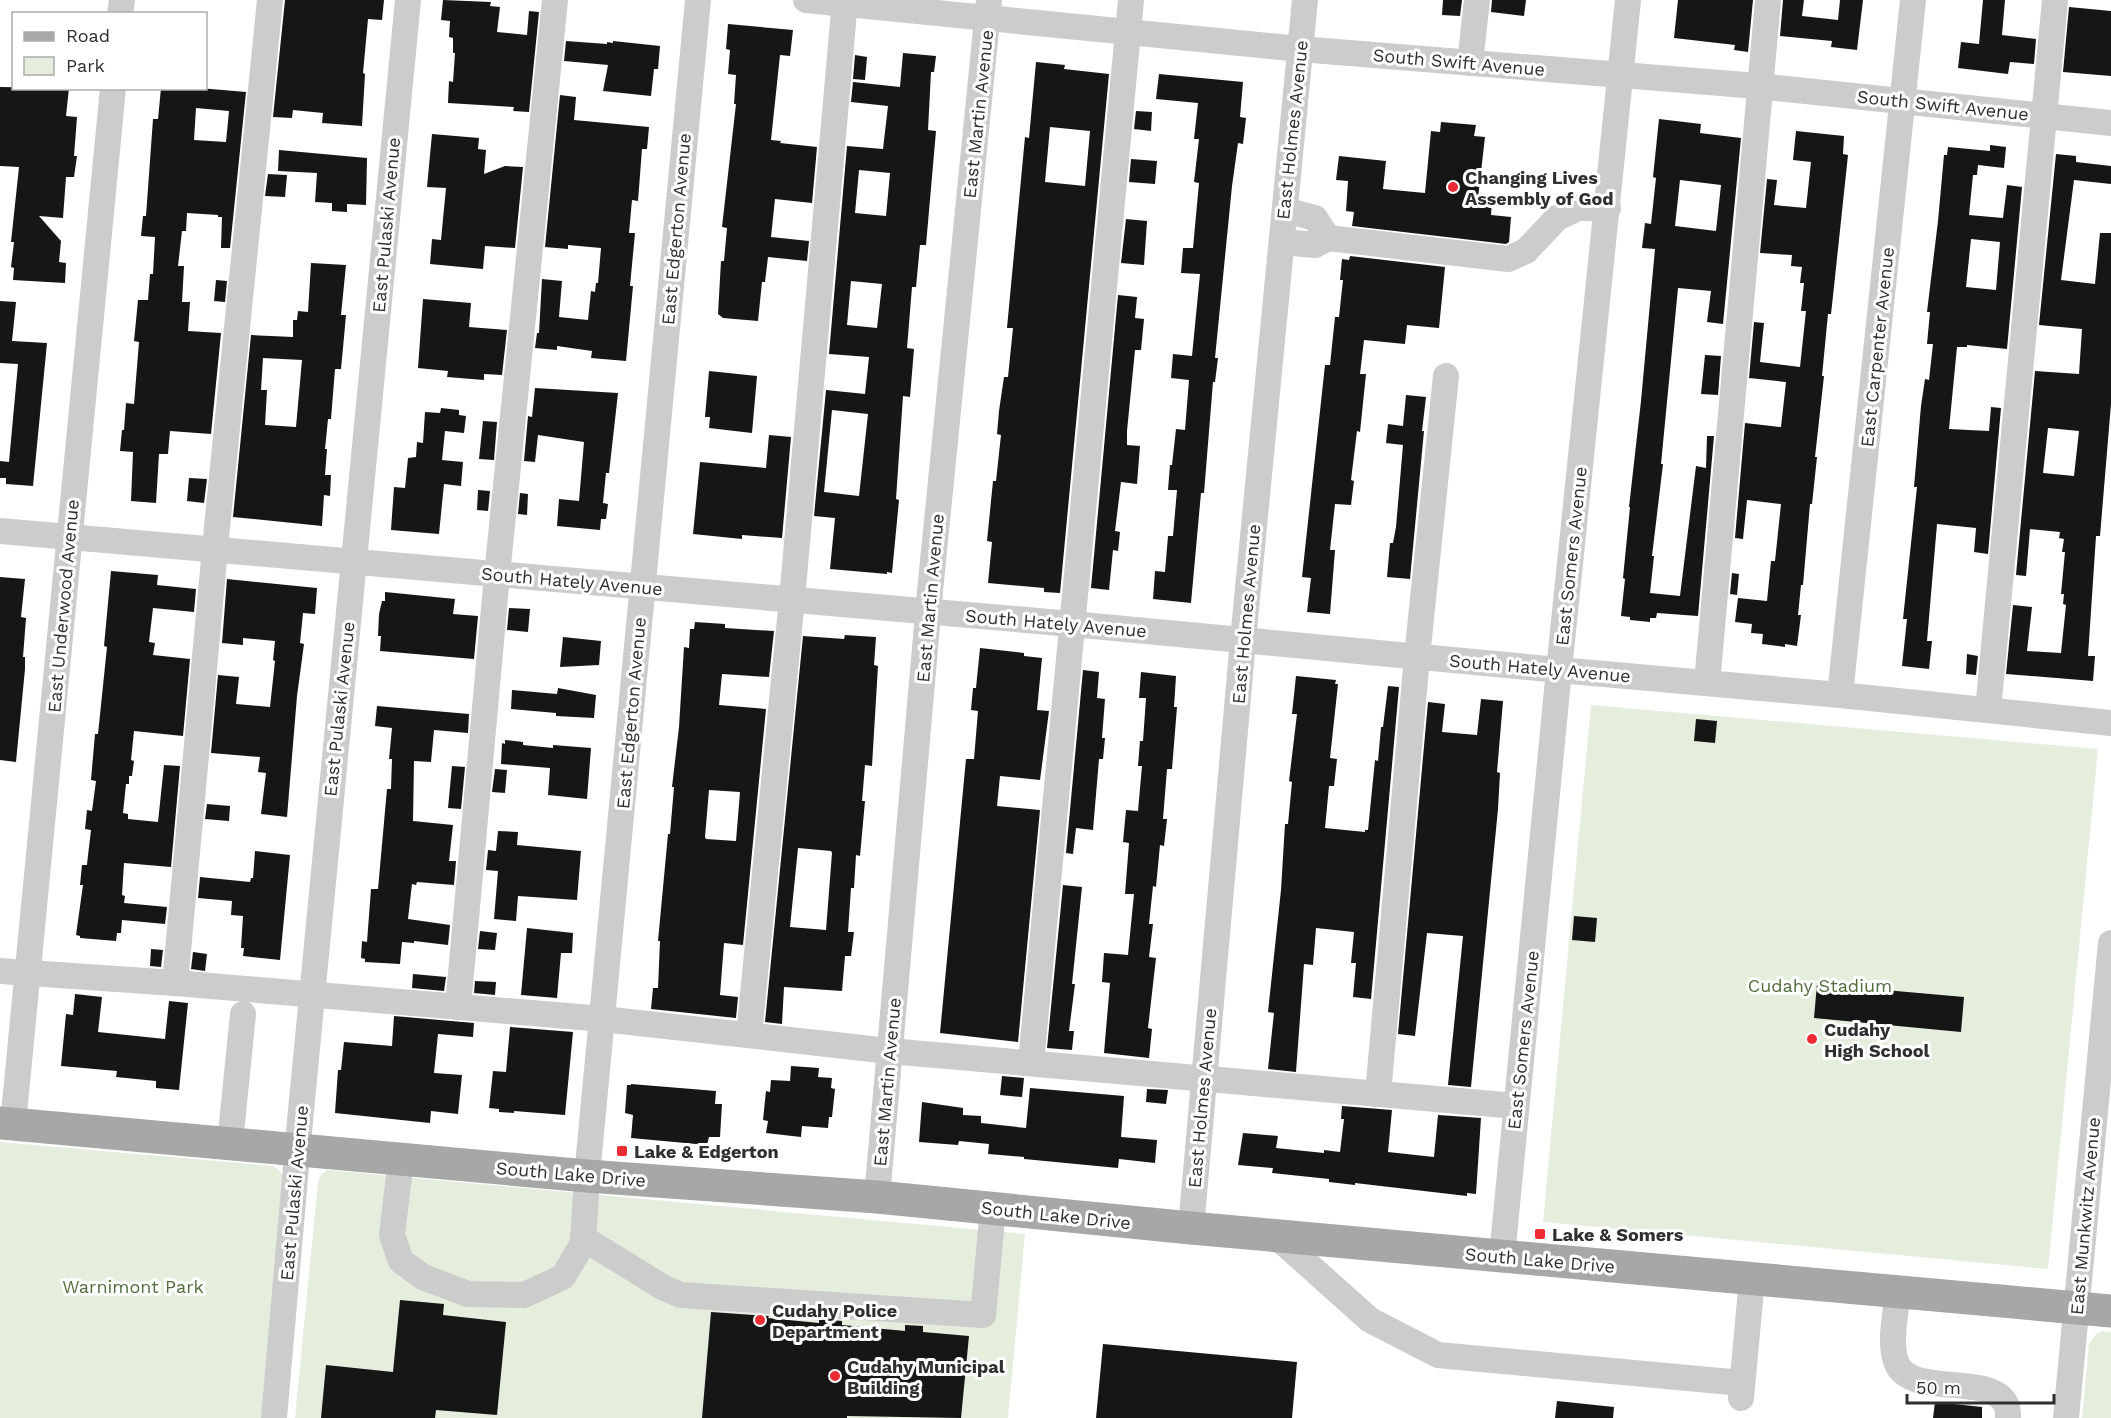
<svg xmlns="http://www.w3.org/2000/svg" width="2111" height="1418" font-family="'Work Sans',sans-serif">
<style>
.green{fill:#e5eddd}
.building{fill:#161616;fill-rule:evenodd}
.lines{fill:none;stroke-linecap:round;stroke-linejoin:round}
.minor{stroke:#ccc;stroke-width:26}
.major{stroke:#a7a7a7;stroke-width:33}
.poi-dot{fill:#ec2c33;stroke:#fff;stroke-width:2}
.labels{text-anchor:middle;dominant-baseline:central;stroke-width:6;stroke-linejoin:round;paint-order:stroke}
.street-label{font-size:18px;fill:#2f2f2f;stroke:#fff}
.poi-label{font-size:18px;font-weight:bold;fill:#2f2f2f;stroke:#fff;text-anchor:start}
.park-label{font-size:18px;fill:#516d3b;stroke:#fff}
</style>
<rect width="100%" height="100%" fill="#fff"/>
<!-- green -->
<g class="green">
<path d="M1591,705L2098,749L2048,1269L1543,1222Z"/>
<path d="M0,1142L273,1166C280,1170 282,1173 284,1181L261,1418H0Z"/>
<path d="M327,1170L1025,1234L1008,1418H295L318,1182L320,1176Z"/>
<path d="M2102,1331L2111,1332V1418H2082L2089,1344L2096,1334Z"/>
</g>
<!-- building -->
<g class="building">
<path d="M285,0H384L382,20L368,19L363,73L365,74L362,126L322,123L323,113L293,110L292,118L273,117Z"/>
<path d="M443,0L491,2L490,6L500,7L497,32L527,35L529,11L539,12L529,112L513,111L514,107L448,103L449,81L453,82L455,53H453V38L449,37L450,21L441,20Z"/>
<path d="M1443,0H1462L1460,16L1442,15Z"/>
<path d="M1492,0H1526L1524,16L1491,12Z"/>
<path d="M1678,0H1753L1748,52L1734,50L1735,45L1674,38Z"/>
<path d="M1783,0H1804L1802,16L1838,20L1840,0H1863L1857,50L1831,47L1832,41L1780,36Z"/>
<path d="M1983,0H2005L2002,35L2036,39L2034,64L2010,62L2008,74L1958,68L1961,42L1979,44Z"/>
<path d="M2069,7L2111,11V76L2063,72Z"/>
<path d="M728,24L793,30L790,56L780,55L771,140L781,141L780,143L817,147L812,203L775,199L771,237L809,241L807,261L768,257L765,282H762L758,321L723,318L718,314L721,261H724L727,228L722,227L736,104H734L736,75L728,74L730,50L726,49Z"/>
<path d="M566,41L607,44V42L613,43V41L660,46L658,69H654L651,96L603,91L608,65L564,61Z"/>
<path d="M903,53L936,56L934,72H931L928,130L936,131L926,245H920L916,287H912L907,348L914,349L910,397L903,396L896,499L899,500L892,573L887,572V574L830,569L835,518L814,516L826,390L865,394L869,357L829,354L847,146L883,149L888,106L851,102L853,82L900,87ZM859,170L890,173L886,216L855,213ZM851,281L882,284L877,328L847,325ZM832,410L868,414L859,496L824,492Z"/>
<path d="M855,55L867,57L865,80L853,79Z"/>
<path d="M1036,62L1065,65L1064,69L1109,74L1060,593L1044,592V588L988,583L992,542L987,541L993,481H996L1001,435L997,434L999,411L1004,377H1008L1013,328H1007L1025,137L1029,138ZM1050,127L1090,131L1085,186L1045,182Z"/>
<path d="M1159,74L1243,82L1240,117L1246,118L1243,144L1238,143L1232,186L1215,358H1218L1215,382H1213L1204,493H1201L1191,603L1153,599L1155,571L1165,572L1168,536H1173L1177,490H1168L1170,465H1172L1176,429L1185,430L1189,380L1171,378L1173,354L1192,356L1200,274L1181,273L1183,248H1193L1199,183L1194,182L1199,139H1194L1198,103L1156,99Z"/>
<path d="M0,87L69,88L66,116L77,117L74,156H77L74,177H66L63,218L39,216L61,241L59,262L66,263L65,283L13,280L14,268L11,267L14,242H11L19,167L0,166Z"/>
<path d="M161,88H199L246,92L230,248H221L222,217H218V215L187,213L186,231H182L178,266H184L182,302H190L188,331L221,333L211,434L170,431L168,454H159L156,503L131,501L133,452L120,451L122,430H124L126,403L134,404L139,342L134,341L138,300H148L150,274H153L155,237L141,236L143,216H146L153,119H158ZM196,108L229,111L226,142L194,140Z"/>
<path d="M560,95L576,97L574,120L649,127L647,149H642L638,201L632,200L629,233H635L630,286H633L626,361L591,358L592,351L557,346V350L535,348L537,333H539L542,279L562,281L559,317L588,320L591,291L595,292L596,283H598L601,248L568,245V249L545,247Z"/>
<path d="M1136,111L1152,112L1151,131L1134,129Z"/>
<path d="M1659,119L1701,124L1700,133L1741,138L1723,324L1707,322L1711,291L1678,288L1661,464H1663L1652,556H1654L1650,593L1680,596L1696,466L1706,468L1707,436H1714L1698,616L1657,613L1656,618H1650V622L1630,620V617L1621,616L1625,579L1623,578L1630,507H1629L1641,401L1655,249L1642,248L1645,223L1651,224L1656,178L1653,177ZM1680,180L1721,185L1716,231L1675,226Z"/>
<path d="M1441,122L1476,125L1474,136L1485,137L1478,198L1492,200L1491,215L1511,217L1509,242L1506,244L1352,226L1354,212L1346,211L1348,181L1336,180L1339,156L1386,161L1383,189L1425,193L1431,131L1440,132Z"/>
<path d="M1796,131L1844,136L1843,154L1848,155L1833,296L1831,314H1828L1822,376H1824L1815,457H1817L1812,504H1810L1803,585H1801L1798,615H1801L1797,646L1785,644V647L1762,644L1763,634L1751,633L1752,624L1735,622L1738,598L1767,601L1771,561H1775L1781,504L1747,500L1743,539L1735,538L1745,423L1781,427L1786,382L1749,378L1754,322L1764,323L1760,362L1800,367L1806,311H1801L1804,283H1800L1802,267L1791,266L1792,255L1760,253L1767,179L1777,180L1774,205L1806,208L1811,162L1793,160Z"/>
<path d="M432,134L479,138L478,149L486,150L484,174L505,166L523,167L515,248L485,246L483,269L430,264L432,239L441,240L446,188L427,187Z"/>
<path d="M1990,145L2006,147L2004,168L1978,165L1977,175H1973L1969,215L2003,218L2007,185L2022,187L2007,349L1967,345V347H1957L1949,429L1989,431L1991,407L2001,408L1988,554L1974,552L1976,528L1937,524L1927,641H1932L1929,669L1902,666L1907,619H1903L1917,487H1914L1921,406L1925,379L1929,380L1933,344H1927L1930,312H1927L1938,221L1944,155H1947L1948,147L1990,151ZM1971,239L2000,242L1996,290L1966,287Z"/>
<path d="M279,150L367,158L366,205L347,204V212L332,211V203L315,202L317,173L278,171Z"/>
<path d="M2056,154L2076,156V162L2111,166V184L2074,180L2061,280L2095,284L2100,233H2111V404L2100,536H2096L2088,656H2095L2093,681L2006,674L2013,605L2032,607L2027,651L2061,653L2066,605L2063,604L2064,594H2061L2065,552H2062L2064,539L2059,538L2060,532L2030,529L2026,576L2016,575L2035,371L2079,374L2082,329L2039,325ZM2048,428L2079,431L2074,476L2043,473Z"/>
<path d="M1131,159L1157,161L1155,184L1129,182Z"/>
<path d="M268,174L287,175L285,197L265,196Z"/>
<path d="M1126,219L1147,221L1144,265L1121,263Z"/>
<path d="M1350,256L1445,267L1439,328L1407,325L1405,344L1364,340L1360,374H1366L1360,432L1357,431L1351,480L1354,481L1351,505L1335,504L1330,550H1335L1330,614L1307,612L1311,578L1302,577L1325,365H1330L1335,317H1339L1343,280H1340L1342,259L1349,260Z"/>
<path d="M311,263L346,265L341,315H346L344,337L341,369H335L331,419H328L325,449H327L325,475H331L330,496L324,495L322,526L233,517L251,335L293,337V320H297L298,311L308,312ZM263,358L302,360L296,427L265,425L267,390H261Z"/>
<path d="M216,280L227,281L225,302L214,301Z"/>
<path d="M1118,295L1137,297L1135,318L1144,319L1141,350H1135L1127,431V445L1140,446L1137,484L1121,482L1115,531L1120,532L1118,551L1113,550L1109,590L1091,588Z"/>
<path d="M423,299L471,303L469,327L507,330L502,375L484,374V380L447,377L448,371L418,368Z"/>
<path d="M0,301L16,302L12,341L47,343L33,486L6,484V478H0V461L9,462L18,364L0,363Z"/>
<path d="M1705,355L1721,356L1718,395L1701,394Z"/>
<path d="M709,371L757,376L752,433L709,428L710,417H705Z"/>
<path d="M535,388L618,393L609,473H606L603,503L608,504L606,519H601L600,530L557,526L559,499L579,501L584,442L538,435L535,462L524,461L528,416L532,417Z"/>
<path d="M1406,395L1426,397L1422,431H1424L1410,579L1387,577L1390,543H1393L1396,527L1403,445L1386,443L1388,424L1403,426Z"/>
<path d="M441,408L459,410V415L466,416L464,433L445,431L442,460L463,462L461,486L444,484L439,534L391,530L394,487L405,488L408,458L416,457L417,442L423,443L425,412L440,413Z"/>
<path d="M483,421L497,422L494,460L479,459Z"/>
<path d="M769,435L791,437L782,538L742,535V539L693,534L700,462L766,468Z"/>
<path d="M189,478L207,479L204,503L187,501Z"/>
<path d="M478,490L490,491L488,511L477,510Z"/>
<path d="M520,493L528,494L527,515L518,514Z"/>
<path d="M111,571L158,575L157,585L196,589L194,612L153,608L149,642L155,643L153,655L190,659L183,736L134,731L131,760L134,761L132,776H129V784H126L123,813L128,814V819L158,822L164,765L180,766L171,867L124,863L122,895L125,896L124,903L167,907L165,924L122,920L121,933H117L116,941L80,938V936L76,935L83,885H80L82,865H87V864L91,830L85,829L87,810L92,811L96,781L91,780L95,734H98L107,647L104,646Z"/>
<path d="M1732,573L1739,574L1737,595L1730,594Z"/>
<path d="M0,577L25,579L21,617L26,618L23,657H25V669L16,762L0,760Z"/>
<path d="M227,579L317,588L315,614L303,613L300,643L304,644L297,696L287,817L261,814L266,773L258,772L260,757L211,753L218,675L239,677L236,704L270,707L275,661L273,660L275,641L243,638V645L222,643Z"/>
<path d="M385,592L455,599L453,614L478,616L474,659L380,651L381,636H378L379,614L382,601H385Z"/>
<path d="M509,608L530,609L528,632L507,630Z"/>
<path d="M695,622L725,624V628L774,631L769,677L722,674L719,705L766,709L743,945L724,943L720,995L738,997L736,1018L651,1009L653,988H658L660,941H658L668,834H670L674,787H672L679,727L684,647L689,648L690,629H694ZM709,790L740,792L736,841L706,839L705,837Z"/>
<path d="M845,635L876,637L874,665L878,666L872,766L865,765L862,801H865L860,856L856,855L854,888H851L848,932H854L851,956H845L842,991L784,987L782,1024L765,1022L803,636L844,639ZM798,848L831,851L832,853L826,930L790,927Z"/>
<path d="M563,637L601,641L599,665L560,667Z"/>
<path d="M980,648L1024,653V656L1042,658L1037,710L1049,711L1040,780L1000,776L997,806L1040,810L1018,1042L940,1033L966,759H974L978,711L971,710L973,688H976Z"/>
<path d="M1967,654L1978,656L1976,675L1966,674Z"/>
<path d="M1083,670L1099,672L1097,698L1105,699L1102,738H1105L1103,759H1099L1093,830L1076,828L1073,854L1066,853Z"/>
<path d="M1141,672L1176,676L1174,707H1177L1174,744L1172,769H1167L1163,819H1167L1164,846L1160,845L1156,887L1153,886L1149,924H1153L1149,957L1156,958L1148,1028L1152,1029L1149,1058L1104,1053L1110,983L1102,982L1104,953L1128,955L1134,894H1125L1129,843L1123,842L1126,810L1138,811L1142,766H1138L1140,741H1143L1146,698H1139Z"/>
<path d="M1296,676L1336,680L1335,684H1338L1330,758L1337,759L1334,786H1329L1325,828L1365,832V830H1368L1375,760L1378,761L1381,727H1383L1388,686L1399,687L1371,999L1353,997L1356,963H1351L1354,932L1316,928L1313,965L1304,964L1296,1072L1268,1069L1274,1013L1268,1012L1281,890L1285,824H1288L1292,782L1289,781L1297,714H1292Z"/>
<path d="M558,688L596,695L594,718L556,716V713L511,709L512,690L557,694Z"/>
<path d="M1481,699L1503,701L1497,772L1500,773L1498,809L1471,1087L1448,1085L1463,936L1427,933L1415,1036L1398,1034L1428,702L1445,704L1442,732L1477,735Z"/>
<path d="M377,706L469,714L468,733L434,730L431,762L414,761L413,821L453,825L449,861H456L454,885L417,882L416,885L412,884L408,919L450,925L448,945L414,941V943L402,942L400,964L365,962V959L361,958L362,941L367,942L371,889H378L387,789H391L392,759H389L392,728L375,726Z"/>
<path d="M1696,719L1717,721L1715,743L1694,741Z"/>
<path d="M505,740L523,742V745L553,748V745L591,748L587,799L548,795L550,768L501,764L502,743L505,744Z"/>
<path d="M452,766L465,767L461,809L448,808Z"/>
<path d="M495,769L507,770L505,793L492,792Z"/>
<path d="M207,804L230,806L229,821L205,819Z"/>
<path d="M498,831L518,832L517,845L581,851L577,900L518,896L516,921L494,919L498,871L486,870L488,850L496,851Z"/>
<path d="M255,851L290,855L280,960L243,956L244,948H241L243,916L231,915L232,901L198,898L200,877L250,882L251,878H253Z"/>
<path d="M1063,885L1082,887L1072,984H1075L1069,1031H1074L1072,1050L1047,1048Z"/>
<path d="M1574,916L1597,918L1595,942L1572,940Z"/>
<path d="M527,928L573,933L572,953H561L557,998L521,995Z"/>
<path d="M480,931L497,933L495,950L478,949Z"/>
<path d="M151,949L163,950L161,967L150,966Z"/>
<path d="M193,952L207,954L205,971L191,969Z"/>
<path d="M413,974L446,977L444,991L412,988Z"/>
<path d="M475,981L496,982L495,995L474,993Z"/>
<path d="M1817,984L1964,997L1961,1032L1814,1018Z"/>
<path d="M75,994L102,997L98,1032L165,1039L169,1001L188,1003L179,1090L156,1088V1081L116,1077L117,1071L61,1066L66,1014L73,1015Z"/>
<path d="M394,1016L474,1023L473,1037L438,1034L434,1073L462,1075L458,1114L431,1111L430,1123L335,1113L338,1070H341L344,1042L392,1046Z"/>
<path d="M510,1027L573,1032L565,1115L514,1111V1113L499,1112V1109L489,1108L493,1071L506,1072Z"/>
<path d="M791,1066L819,1068L818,1077L832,1078L831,1088L835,1089L832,1117H829L828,1128L802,1126L801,1137L766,1133L768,1121L763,1120L766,1091L770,1092L771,1080L790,1081Z"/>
<path d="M1002,1076L1024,1078L1022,1097L1000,1095Z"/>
<path d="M631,1084L716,1091L715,1104H722L720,1137H709L707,1145L631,1138L633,1115L625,1113L627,1085H631Z"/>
<path d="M1030,1088L1124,1096L1121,1137L1157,1140L1155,1163L1119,1159L1118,1168L1024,1159V1157L988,1154L989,1144L959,1141L958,1145L919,1142L922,1102L963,1108V1115L981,1116V1123L1026,1128Z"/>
<path d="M1147,1089L1168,1090L1166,1104L1146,1102Z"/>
<path d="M1342,1106L1392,1110L1388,1152L1434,1157L1438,1115L1481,1118L1476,1194L1467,1193V1196L1355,1183V1185L1329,1182V1179L1272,1173L1273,1168L1238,1165L1243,1133L1278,1136L1276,1148L1324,1153V1150L1340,1152L1344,1119H1341Z"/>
<path d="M400,1300L444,1304L443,1315L506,1322L497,1415L436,1410L435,1418H321L326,1365L393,1372Z"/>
<path d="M711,1312L769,1316L768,1318L819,1323V1319L842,1321V1325L905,1331V1325L923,1326V1332L969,1336L961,1418L847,1416V1418H702Z"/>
<path d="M1103,1344L1297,1362L1292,1418H1096Z"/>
<path d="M1557,1401L1614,1407L1613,1418H1555Z"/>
<path d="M1935,1402L1982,1407V1418H1933Z"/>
</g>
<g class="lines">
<!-- minor -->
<g class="minor">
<path d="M806,0L1300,49L1758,86L2111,123"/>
<path d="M120,14L122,0"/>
<path d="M1470,63L1477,0"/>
<path d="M1285,210L1315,218L1328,238"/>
<path d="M1282,242L1315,245L1328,238L1508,259L1526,251L1557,218L1578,208H1608"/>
<path d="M0,531L1072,624L1559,670L1840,695L2111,723"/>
<path d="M1707,683L1768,0"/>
<path d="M1840,695L1913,0"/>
<path d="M1988,710L2055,0"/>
<path d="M0,971L175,983L603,1019L889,1051L1516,1106"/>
<path d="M175,983L217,527L270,0"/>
<path d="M458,1007L497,575L555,0"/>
<path d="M749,1035L792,599L845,0"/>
<path d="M1031,1063L1131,0"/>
<path d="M1378,1094L1417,657L1446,376"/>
<path d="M13,1124L113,88"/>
<path d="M230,1143L243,1014"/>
<path d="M401,1159L392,1235L401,1261L423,1277L468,1294L524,1295L563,1277L583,1243L587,1176L698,0"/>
<path d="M877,1197L930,591L989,0"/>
<path d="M1191,1228L1243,640L1305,0"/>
<path d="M1276,1236L1370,1320L1438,1355L1742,1383"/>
<path d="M583,1238L664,1288L681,1295L983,1315L993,1209"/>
<path d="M1502,1256L1559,670L1628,0"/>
<path d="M1898,1292C1896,1313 1889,1341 1896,1361C1908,1403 2011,1365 2008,1418"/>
<path d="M1741,1398L1752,1279"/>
<path d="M274,1418L300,1121L408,0"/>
<path d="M2066,1418L2111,943"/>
</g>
<!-- major -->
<path class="major" d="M0,1123L587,1176L877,1197L1191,1228L2111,1311"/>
</g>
<!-- markers -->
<g class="poi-dot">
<circle cx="1453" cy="187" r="6"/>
<circle cx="1812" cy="1039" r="6"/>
<rect x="616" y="1145" width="12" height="12" rx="3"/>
<rect x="1534" y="1228" width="12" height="12" rx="3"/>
<circle cx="760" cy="1320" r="6"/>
<circle cx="835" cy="1376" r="6"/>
</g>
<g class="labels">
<!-- street labels -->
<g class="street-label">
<text transform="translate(1459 62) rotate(5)">South Swift Avenue</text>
<text transform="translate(1943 105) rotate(6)">South Swift Avenue</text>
<text transform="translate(978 114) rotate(-84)">East Martin Avenue</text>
<text transform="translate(1292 130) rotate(-84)">East Holmes Avenue</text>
<text transform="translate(386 225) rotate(-85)">East Pulaski Avenue</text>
<text transform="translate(676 229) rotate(-85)">East Edgerton Avenue</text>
<text transform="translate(1877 347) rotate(-84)">East Carpenter Avenue</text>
<text transform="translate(1571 556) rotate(-84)">East Somers Avenue</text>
<text transform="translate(572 581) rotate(5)">South Hately Avenue</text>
<text transform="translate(930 598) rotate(-85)">East Martin Avenue</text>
<text transform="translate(63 606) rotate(-85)">East Underwood Avenue</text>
<text transform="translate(1246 614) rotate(-85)">East Holmes Avenue</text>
<text transform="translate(1056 623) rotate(5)">South Hately Avenue</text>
<text transform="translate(1540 668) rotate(5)">South Hately Avenue</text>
<text transform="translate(339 709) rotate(-84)">East Pulaski Avenue</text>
<text transform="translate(631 713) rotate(-85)">East Edgerton Avenue</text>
<text transform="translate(1523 1040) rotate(-84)">East Somers Avenue</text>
<text transform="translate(887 1082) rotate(-85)">East Martin Avenue</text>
<text transform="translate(1202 1098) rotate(-85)">East Holmes Avenue</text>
<text transform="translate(571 1174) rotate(5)">South Lake Drive</text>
<text transform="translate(294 1193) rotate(-85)">East Pulaski Avenue</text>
<text transform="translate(1056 1215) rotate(6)">South Lake Drive</text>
<text transform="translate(2085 1216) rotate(-85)">East Munkwitz Avenue</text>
<text transform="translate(1540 1260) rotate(5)">South Lake Drive</text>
</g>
<!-- poi labels -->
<g class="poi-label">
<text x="1465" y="177">Changing Lives<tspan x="1465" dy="21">Assembly of God</tspan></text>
<text x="1824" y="1029">Cudahy<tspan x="1824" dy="21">High School</tspan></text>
<text x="634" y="1151">Lake &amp; Edgerton</text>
<text x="1552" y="1234">Lake &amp; Somers</text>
<text x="772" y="1310">Cudahy Police<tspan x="772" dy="21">Department</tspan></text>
<text x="847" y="1366">Cudahy Municipal<tspan x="847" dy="21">Building</tspan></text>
</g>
<!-- park labels -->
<g class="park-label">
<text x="1820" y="985">Cudahy Stadium</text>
<text x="133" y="1286">Warnimont Park</text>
</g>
</g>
<!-- legend -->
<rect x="12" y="12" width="195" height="78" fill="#ffffff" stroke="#acacac" stroke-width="1.5"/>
<rect x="24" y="32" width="30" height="9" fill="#a7a7a7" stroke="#acacac" stroke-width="1.5"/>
<text x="66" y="42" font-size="18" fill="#2f2f2f">Road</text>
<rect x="24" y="57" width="30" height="18" fill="#e5eddd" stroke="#acacac" stroke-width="1.5"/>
<text x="66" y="72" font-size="18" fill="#2f2f2f">Park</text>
<!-- scale -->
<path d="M1907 1394v9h147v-9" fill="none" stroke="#2f2f2f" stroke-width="3"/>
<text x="1916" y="1394" font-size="18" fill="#2f2f2f" stroke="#ffffff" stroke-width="4.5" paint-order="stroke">50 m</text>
</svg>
